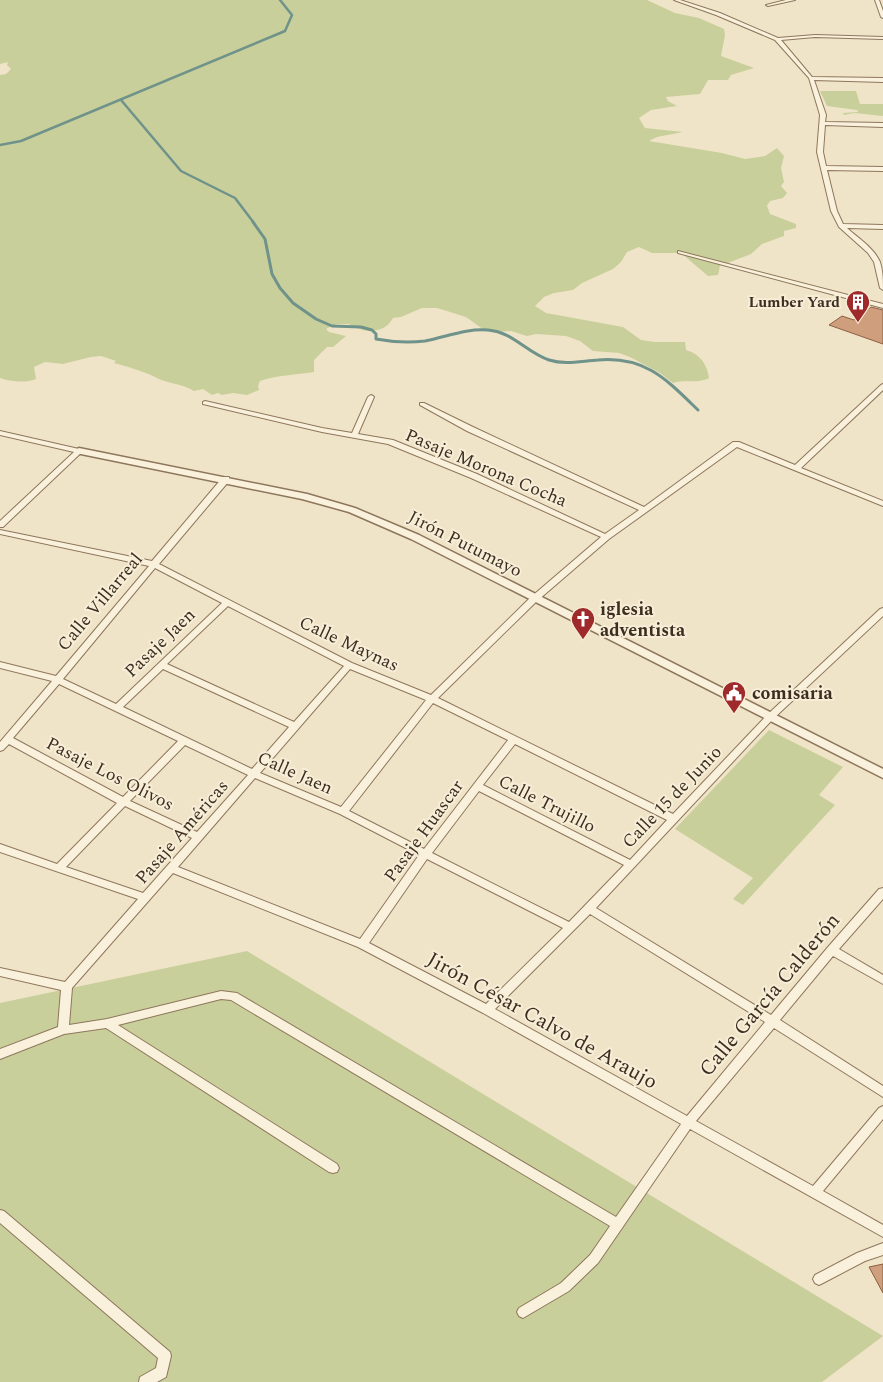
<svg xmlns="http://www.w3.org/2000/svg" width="883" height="1382" font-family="Spectral,serif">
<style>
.green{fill:#c9cf9b}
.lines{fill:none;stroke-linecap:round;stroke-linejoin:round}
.stream-far1{stroke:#6f938a;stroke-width:2.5}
.stream{stroke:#6f938a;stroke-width:3}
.building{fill:#cf9f7d;stroke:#8d5f41}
.minor-casing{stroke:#8d765c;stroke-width:2}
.tertiary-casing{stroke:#8d765c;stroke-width:3}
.minor{fill:#faf1dc;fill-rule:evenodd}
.tertiary{fill:#faf1dc;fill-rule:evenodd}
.labels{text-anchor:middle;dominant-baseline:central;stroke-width:4;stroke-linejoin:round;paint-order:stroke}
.far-poi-label{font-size:15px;font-weight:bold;fill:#3d2e20;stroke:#f7eed8;text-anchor:end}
.street-label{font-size:18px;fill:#3d2e20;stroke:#f7eed8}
.poi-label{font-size:18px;font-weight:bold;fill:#3d2e20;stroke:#f7eed8;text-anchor:start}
.near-street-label{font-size:21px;fill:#3d2e20;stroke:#f7eed8}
</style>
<rect width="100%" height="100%" fill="#f0e4c8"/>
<!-- green -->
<g class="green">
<path d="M0,0H647L675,13L699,18L724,29L725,35L721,56L754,68L731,75L728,80H708L700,94L666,97L668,101L677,106L651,110L639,118L645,128L683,132L657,137L649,141L722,153L745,159L765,156L777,148L784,156L781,168L784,182L781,186L787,193L783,198L770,201L767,206L770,214L796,224V228L784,231V236L762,244L751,254L720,266L718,275L708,276L681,253H652L639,247L627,252L621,262L613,269L582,283L573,290L554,293L544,297L535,306L546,313L623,327L641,340L655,342H685L686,350C700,354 707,364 709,378C699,384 684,379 673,383L660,373L630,357L619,353L593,351L580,341L566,336L536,334L527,336L511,331L493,332L484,330L466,317L437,308H422L401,317L393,318C385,334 363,334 349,324H336L326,329L329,332L346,336L333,347H327L314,360V372C296,375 277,375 260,381L258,386L259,390L247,395L233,393L222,395L218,393L212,395L203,389L194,391C183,384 171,384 159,379C146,372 129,367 114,363L116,361L101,356L91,357L63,364L45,362L34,367L36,379C25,383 11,382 0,378V75L6,74L11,69L7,65L8,62L0,64Z"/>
<path d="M820,91H856L860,104H883V116L854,113L844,115L843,113L858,112L857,110L827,106Z"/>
<path d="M769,730L843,767L819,795L835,805L743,905L733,899L753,878L675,829Z"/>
<path d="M247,951L883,1336L822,1382H0V1003Z"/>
</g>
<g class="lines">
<!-- stream-far1 -->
<g class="stream-far1">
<path d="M121,100L181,171L235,198L254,223"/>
<path d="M0,145L21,141L285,31L292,15L280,0"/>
</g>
<!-- stream -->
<path class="stream" d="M253,222L265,239L272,274L280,288L293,303L316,319L332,326L361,327L372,330L376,334V339C392,342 408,343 425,341C446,337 467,328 488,330C513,332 527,353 549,360C565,365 581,361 598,360C645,356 666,379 698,410"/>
</g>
<!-- building -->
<g class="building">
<path d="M871,307L883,310V344L829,325L842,316L854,320Z"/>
<path d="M883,1264V1293L869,1267Z"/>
</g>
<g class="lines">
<!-- minor casing -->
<g class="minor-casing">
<g id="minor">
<path d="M674,0H680L720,13L778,38L815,35L883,37V39L815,37L781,40L812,77L883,78V82L814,80L826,115L825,122L883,123V127L825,125L823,152L826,166L883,167V171L827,170L837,211L843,224L883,225V229L847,228C858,238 874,248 880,262C883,271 883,281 883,290L880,288L874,262L868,253L839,227L831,211L817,152L820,115L809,78L775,40L716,15Z"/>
<path d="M786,0H795L768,6L766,5Z"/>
<path d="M875,0H879L883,11V18L881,17Z"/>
<path d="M678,251L883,304V308L678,253Z"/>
<path d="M883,384V390L801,468L883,501V506L737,447L609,539L537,601L438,698L673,814L767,715L880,609L883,608V616L773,719L596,908L771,1015L828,947L879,889L883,888V899L839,949L883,975V984L833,956L780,1020L883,1086V1097L774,1028L696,1121L813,1186L879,1108L883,1106V1119L823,1191L883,1225V1237L690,1129L598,1263L569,1291L523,1318L519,1316L517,1312L519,1308L561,1283L590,1255L610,1226L231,1000L221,999L118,1025L337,1164L339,1168L337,1172L333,1173L329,1172L106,1028L64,1034L0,1059V1049L58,1027L61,990L0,976V968L65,982L138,899L0,852V844L57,864L117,803L9,744L3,750L0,751V742L52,681L0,668V662L56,676L149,566L0,534V530L152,561L223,477H229V481L159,564L352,663L431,695L531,597L601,537L471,478L388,444L322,432L203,404V402L205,401L322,428L352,433L368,397L371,395L373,396L374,397L358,434L393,440L477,474L605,534L639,510L467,431L420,405V403H424L473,427L644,507L733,442H739L795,465L881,385ZM155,568L222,603L116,704L63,679ZM228,606L344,666L294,722L167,664ZM163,669L289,727L252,769L123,707ZM350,669L426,700L341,807L260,773ZM59,684L178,741L123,797L13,738ZM433,703L508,740L424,849L349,811ZM515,744L667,820L630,860L483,785ZM185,745L248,775L197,832L130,801ZM255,778L340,814L419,855L360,939L178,867ZM479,791L624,865L569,922L432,853ZM125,806L192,838L143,893L66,867ZM427,859L563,928L486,1004L369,943ZM173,873L358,947L483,1013L681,1124L616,1217L237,993L221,991L107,1019L69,1025L72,988ZM590,914L765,1022L687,1116L495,1009Z"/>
<path d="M0,431L79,449L83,451L3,527H0V521L74,452L0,435Z"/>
<path d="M0,1210L4,1211L170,1352L171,1356L166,1377L157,1382H139L140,1377L156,1368L158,1358L0,1223Z"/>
<path d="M883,1243V1255L865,1261L823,1283L819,1285L815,1283L813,1279L815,1275L857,1253Z"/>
</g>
</g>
<!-- tertiary casing -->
<g class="tertiary-casing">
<path id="tertiary" d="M79,448L307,494L355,508L419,535L883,769V778L411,539L349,512L302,499L76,453L74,451Z"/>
</g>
<!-- minor -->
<use href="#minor" class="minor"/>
<!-- tertiary -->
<use href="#tertiary" class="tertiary"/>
</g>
<!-- icons -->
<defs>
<g id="building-pin" transform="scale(1.25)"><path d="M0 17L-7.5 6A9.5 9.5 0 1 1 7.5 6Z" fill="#9e2a2b" stroke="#f7eed8"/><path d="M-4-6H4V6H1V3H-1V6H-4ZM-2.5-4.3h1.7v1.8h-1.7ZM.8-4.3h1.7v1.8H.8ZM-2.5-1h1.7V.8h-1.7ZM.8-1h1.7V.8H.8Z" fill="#fff"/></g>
<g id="church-pin" transform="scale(1.25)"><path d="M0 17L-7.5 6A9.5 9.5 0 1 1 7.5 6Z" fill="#9e2a2b" stroke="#f7eed8"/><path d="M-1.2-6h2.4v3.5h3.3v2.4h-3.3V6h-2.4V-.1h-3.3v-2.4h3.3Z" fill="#fff"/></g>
<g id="civic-pin" transform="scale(1.25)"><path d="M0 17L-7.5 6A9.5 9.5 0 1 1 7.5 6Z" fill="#9e2a2b" stroke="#f7eed8"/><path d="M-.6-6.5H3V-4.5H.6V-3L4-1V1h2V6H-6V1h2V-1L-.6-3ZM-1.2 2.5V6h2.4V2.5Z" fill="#fff"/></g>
</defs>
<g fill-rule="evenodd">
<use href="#building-pin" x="858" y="302"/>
<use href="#church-pin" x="583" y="619"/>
<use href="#civic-pin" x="734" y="693"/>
</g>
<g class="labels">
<!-- far-poi labels -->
<g class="far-poi-label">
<text x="840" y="302">Lumber Yard</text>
</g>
<!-- street labels -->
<g class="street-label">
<text transform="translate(486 468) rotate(23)">Pasaje Morona Cocha</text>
<text transform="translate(465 544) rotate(27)">Jirón Putumayo</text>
<text transform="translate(100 602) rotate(-50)">Calle Villarreal</text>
<text transform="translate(160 643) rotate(-44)">Pasaje Jaen</text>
<text transform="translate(349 644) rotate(25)">Calle Maynas</text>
<text transform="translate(295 773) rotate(24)">Calle Jaen</text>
<text transform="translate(110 774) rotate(27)">Pasaje Los Olivos</text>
<text transform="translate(672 797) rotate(-46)">Calle 15 de Junio</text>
<text transform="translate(547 804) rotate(27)">Calle Trujillo</text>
<text transform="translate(424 831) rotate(-54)">Pasaje Huascar</text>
<text transform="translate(182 832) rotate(-49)">Pasaje Américas</text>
</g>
<!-- poi labels -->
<g class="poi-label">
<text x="600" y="609">iglesia<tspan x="600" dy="21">adventista</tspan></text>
<text x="752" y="693">comisaria</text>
</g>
<!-- near-street labels -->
<g class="near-street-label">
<text transform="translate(770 995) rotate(-50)">Calle García Calderón</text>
<text transform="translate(542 1021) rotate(29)">Jirón César Calvo de Araujo</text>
</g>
</g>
</svg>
